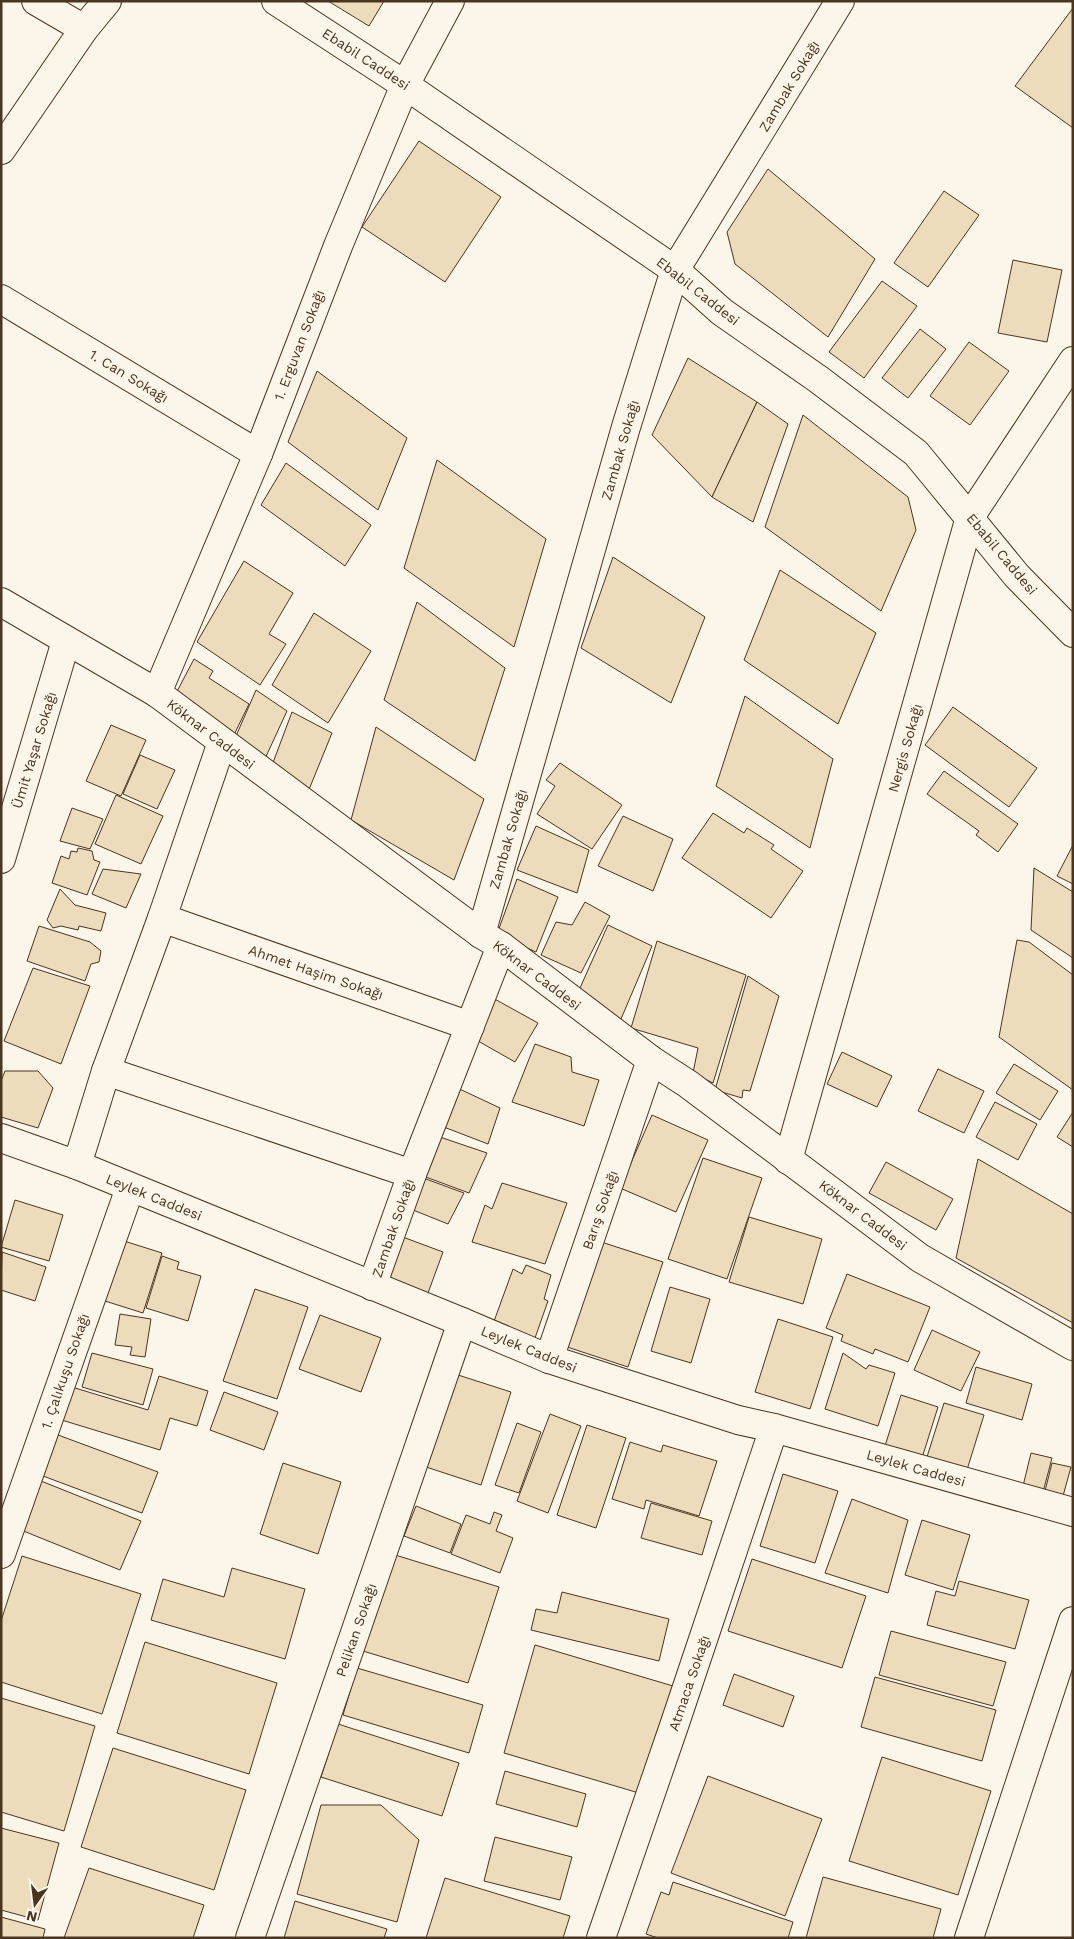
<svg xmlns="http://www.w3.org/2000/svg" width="1074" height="1939" font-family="'Work Sans',sans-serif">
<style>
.building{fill:#ecdcbc;stroke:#4a3520}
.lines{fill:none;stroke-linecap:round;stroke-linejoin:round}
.minor-casing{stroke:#4a3520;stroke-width:30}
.tertiary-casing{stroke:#4a3520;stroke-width:30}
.minor{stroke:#fbf6e9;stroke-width:28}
.tertiary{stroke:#fbf6e9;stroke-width:28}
.labels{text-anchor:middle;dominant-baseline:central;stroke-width:4;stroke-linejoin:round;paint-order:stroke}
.street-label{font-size:14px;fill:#4a3520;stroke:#fbf6e9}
</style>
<rect width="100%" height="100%" fill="#fbf6e9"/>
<!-- building -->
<g class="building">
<path d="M328,1H384L369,26Z"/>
<path d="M1073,8V128L1015,86Z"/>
<path d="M419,141L501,197L445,282L362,227Z"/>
<path d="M768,169L875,259L828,337L735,264L727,232Z"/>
<path d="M944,191L979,215L928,287L894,263Z"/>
<path d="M1013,260L1062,270L1047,342L998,333Z"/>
<path d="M882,281L917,306L864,378L829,352Z"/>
<path d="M920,329L946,349L908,398L882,378Z"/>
<path d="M969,342L1009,371L970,425L930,396Z"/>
<path d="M688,358L757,402L712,497L652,435Z"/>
<path d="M317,371L407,438L378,510L288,442Z"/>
<path d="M757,402L788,424L753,522L712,497Z"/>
<path d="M803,415L908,497L916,530L881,611L765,527Z"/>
<path d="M437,460L546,539L514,647L404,568Z"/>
<path d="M286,463L371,525L345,566L261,505Z"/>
<path d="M613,557L705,617L671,703L581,648Z"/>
<path d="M244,561L293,593L269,634L286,644L260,685L197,642Z"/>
<path d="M780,570L876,633L838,724L744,660Z"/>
<path d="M417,602L505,668L475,761L384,700Z"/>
<path d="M314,613L371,651L328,723L272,685Z"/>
<path d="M194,659L213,671L209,678L249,704L231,741L172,701Z"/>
<path d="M256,690L287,711L263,763L233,743Z"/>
<path d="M745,696L833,759L810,848L716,786Z"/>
<path d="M953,707L1037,768L1009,807L925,745Z"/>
<path d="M292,712L332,733L308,792L271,768Z"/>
<path d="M111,725L146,740L121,796L86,781Z"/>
<path d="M376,727L484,799L454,880L351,820Z"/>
<path d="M140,755L175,770L157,809L123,794Z"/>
<path d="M560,763L622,805L592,849L537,814L555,786L546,780Z"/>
<path d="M944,771L1018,824L998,852L976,835L979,831L927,794Z"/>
<path d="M116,795L163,816L141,864L95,844Z"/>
<path d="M72,808L103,819L90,849L60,841Z"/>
<path d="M713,813L744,833L747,828L774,845L771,849L803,871L771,918L682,858Z"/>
<path d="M623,816L673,839L653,891L598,866Z"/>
<path d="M536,826L589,850L577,893L517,870Z"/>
<path d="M1073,845V884L1057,876Z"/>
<path d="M78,848L92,851L94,860L100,862L87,895L52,883L61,856L69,859L71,851L77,852Z"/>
<path d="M1034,868L1073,892V958L1031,930Z"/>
<path d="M103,869L141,874L126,908L92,894Z"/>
<path d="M517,879L558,897L536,952L497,934Z"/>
<path d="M60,889L75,905L106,913L101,931L79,926L78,930L61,926L53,928L47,920Z"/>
<path d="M585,902L610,916L581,973L541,955L556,922L572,925Z"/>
<path d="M608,925L652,946L621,1019L576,997Z"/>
<path d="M39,926L90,942L101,951L99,962L91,964L85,981L27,961Z"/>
<path d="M1017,940L1029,942L1073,975V1090L999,1037Z"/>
<path d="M657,941L746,975L713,1083L693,1073L698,1048L631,1028Z"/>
<path d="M33,968L90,986L61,1064L4,1041Z"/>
<path d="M748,976L779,996L750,1091L743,1090L742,1098L715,1090Z"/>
<path d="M491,997L538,1023L515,1062L471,1037Z"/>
<path d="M535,1044L571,1057L572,1072L599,1080L584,1126L512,1102Z"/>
<path d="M842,1052L892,1076L877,1107L827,1084Z"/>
<path d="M1014,1064L1058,1091L1040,1120L996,1093Z"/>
<path d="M938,1069L984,1091L964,1133L918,1111Z"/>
<path d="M5,1071H38L53,1088L38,1128L1,1117V1081Z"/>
<path d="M451,1085L500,1108L488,1144L436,1124Z"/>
<path d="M995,1102L1037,1124L1018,1160L976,1137Z"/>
<path d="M1073,1112V1147L1057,1137Z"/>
<path d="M652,1115L708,1140L676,1212L620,1188Z"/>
<path d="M431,1134L487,1153L469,1193L415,1173Z"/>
<path d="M703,1158L762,1178L727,1279L668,1259Z"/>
<path d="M978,1159L1073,1214V1323L956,1258Z"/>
<path d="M886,1162L953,1199L936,1230L869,1193Z"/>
<path d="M415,1175L464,1193L448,1224L403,1206Z"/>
<path d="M502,1183L567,1203L545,1264L472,1242L485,1205L492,1209Z"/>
<path d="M15,1200L63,1215L49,1261L1,1247Z"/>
<path d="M749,1217L822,1239L803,1304L729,1282Z"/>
<path d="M400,1236L443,1252L428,1293L385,1278Z"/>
<path d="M592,1239L663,1262L628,1367L558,1344Z"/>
<path d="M124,1241L162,1253L143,1313L105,1301Z"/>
<path d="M2,1252L46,1267L35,1301L1,1290Z"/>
<path d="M162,1256L179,1262L177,1269L201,1276L188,1321L146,1308Z"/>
<path d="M526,1265L551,1275L544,1299L548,1301L535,1338L493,1324L513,1269L522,1274Z"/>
<path d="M847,1274L930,1307L908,1362L875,1349L873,1354L841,1341L843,1335L826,1328Z"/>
<path d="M670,1287L710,1299L691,1363L651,1351Z"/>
<path d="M255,1289L308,1307L277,1399L223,1381Z"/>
<path d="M120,1314L151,1319L145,1357L130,1355L132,1347L115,1345Z"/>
<path d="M320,1315L381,1338L361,1392L299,1369Z"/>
<path d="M778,1319L833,1337L810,1409L755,1392Z"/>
<path d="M932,1330L980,1352L961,1391L914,1370Z"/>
<path d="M92,1353L153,1369L143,1405L82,1387Z"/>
<path d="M843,1353L866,1369L869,1365L895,1373L878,1426L825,1409Z"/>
<path d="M976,1367L1032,1384L1022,1420L966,1403Z"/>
<path d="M455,1374L511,1392L481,1485L420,1465Z"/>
<path d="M159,1376L208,1391L197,1426L170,1418L160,1450L55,1418L65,1385L148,1410Z"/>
<path d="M224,1392L278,1412L264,1450L210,1430Z"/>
<path d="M901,1395L938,1407L922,1458L885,1446Z"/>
<path d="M944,1403L984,1415L966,1473L926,1460Z"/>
<path d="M550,1414L581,1426L548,1513L517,1501Z"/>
<path d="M517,1423L541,1432L519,1493L495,1485Z"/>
<path d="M587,1425L626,1438L596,1528L557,1515Z"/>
<path d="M58,1435L158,1472L142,1513L43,1476Z"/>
<path d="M630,1442L661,1452L663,1445L717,1461L699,1516L646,1500L644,1509L612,1499Z"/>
<path d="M1031,1453L1052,1458L1043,1492L1023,1486Z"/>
<path d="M283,1463L341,1482L318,1554L260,1534Z"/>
<path d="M1052,1463L1071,1467L1063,1496L1045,1491Z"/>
<path d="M783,1474L838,1491L815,1563L760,1546Z"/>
<path d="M36,1479L141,1521L120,1570L16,1528Z"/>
<path d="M852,1499L908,1520L888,1593L825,1573Z"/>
<path d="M651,1503L712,1521L702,1555L641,1538Z"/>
<path d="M416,1506L461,1524L450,1553L404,1536Z"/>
<path d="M494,1512L502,1515L496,1531L513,1538L500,1573L451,1554L466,1515L490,1524Z"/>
<path d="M922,1520L970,1535L953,1590L905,1575Z"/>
<path d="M392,1554L499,1587L468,1683L363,1651Z"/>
<path d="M22,1556L141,1594L102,1714L1,1682V1621Z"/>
<path d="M752,1559L866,1596L842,1668L728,1631Z"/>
<path d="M232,1568L305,1589L285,1659L151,1620L163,1579L224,1597Z"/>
<path d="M959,1581L1029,1600L1015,1649L927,1625L936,1591L955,1596Z"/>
<path d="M562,1592L669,1619L659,1661L531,1630L536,1609L557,1613Z"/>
<path d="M891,1631L1006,1662L993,1706L879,1675Z"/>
<path d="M145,1642L277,1683L249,1774L117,1733Z"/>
<path d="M535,1645L673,1686L639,1793L504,1753Z"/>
<path d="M357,1668L483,1705L469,1753L343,1715Z"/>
<path d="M734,1674L794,1696L783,1727L723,1705Z"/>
<path d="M875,1677L996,1710L982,1761L861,1727Z"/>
<path d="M1,1698L95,1726L64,1831L1,1812Z"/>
<path d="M338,1724L459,1763L442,1816L321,1777Z"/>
<path d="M113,1748L246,1790L214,1890L81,1847Z"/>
<path d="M882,1757L991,1791L958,1895L849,1861Z"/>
<path d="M505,1771L586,1794L577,1827L496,1804Z"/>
<path d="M708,1776L822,1819L785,1916L671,1873Z"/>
<path d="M321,1805H381L419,1840L397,1922L297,1894Z"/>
<path d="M1,1828L59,1843L38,1920L1,1910Z"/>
<path d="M495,1837L572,1857L560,1900L484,1881Z"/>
<path d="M89,1868L204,1905L193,1938H64Z"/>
<path d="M823,1877L941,1909L933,1938H806Z"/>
<path d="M445,1878L570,1916L563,1938H426Z"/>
<path d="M673,1882L793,1922L788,1938H658L646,1934L661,1892L669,1895Z"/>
<path d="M295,1901L387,1929L384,1938H284Z"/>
<path d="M1,1917L45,1929L43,1938H1Z"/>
</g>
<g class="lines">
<!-- minor casing -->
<g class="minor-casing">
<g id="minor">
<path d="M1,299L258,454"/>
<path d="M1,602L157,693L481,934L501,946L651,1060L688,1084L920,1258L1073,1346"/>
<path d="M157,693L258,454L338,246L405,85L450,1"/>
<path d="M1,859L66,641"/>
<path d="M162,918L470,1026"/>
<path d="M481,934L626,427L675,270L840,1"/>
<path d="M106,1071L412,1174"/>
<path d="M788,1160L970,517L1073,361"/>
<path d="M77,1165L106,1071L162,918L222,742"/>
<path d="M372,1286L412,1174L501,946"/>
<path d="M549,1359L651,1060"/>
<path d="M1,1554L130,1188"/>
<path d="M250,1938L462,1322"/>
<path d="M601,1938L675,1723L774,1428"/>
<path d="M969,1938L1073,1621"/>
</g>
</g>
<!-- tertiary casing -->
<g class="tertiary-casing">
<g id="tertiary">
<path d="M36,1L84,29"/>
<path d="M276,1L405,85L675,270L722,312L818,379L916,453L1017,576L1073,633"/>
<path d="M1,150L84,29L107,1"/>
<path d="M1,1138L77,1165L462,1322L549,1359L738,1420L774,1428L1073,1512"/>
</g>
</g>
<!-- minor -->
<use href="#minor" class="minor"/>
<!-- tertiary -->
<use href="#tertiary" class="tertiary"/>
</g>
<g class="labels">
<!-- street labels -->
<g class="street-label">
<text transform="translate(366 59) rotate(33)">Ebabil Caddesi</text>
<text transform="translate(789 86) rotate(-59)">Zambak Sokağı</text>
<text transform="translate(698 291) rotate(38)">Ebabil Caddesi</text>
<text transform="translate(299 345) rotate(-69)">1. Erguvan Sokağı</text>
<text transform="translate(129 376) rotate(31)">1. Can Sokağı</text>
<text transform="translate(620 450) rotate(-74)">Zambak Sokağı</text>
<text transform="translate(1002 554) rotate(50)">Ebabil Caddesi</text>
<text transform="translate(211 734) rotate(37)">Köknar Caddesi</text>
<text transform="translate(905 748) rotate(-74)">Nergis Sokağı</text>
<text transform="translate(34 750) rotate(-73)">Ümit Yaşar Sokağı</text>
<text transform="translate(508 839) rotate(-74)">Zambak Sokağı</text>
<text transform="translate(316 972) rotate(19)">Ahmet Haşim Sokağı</text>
<text transform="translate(537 975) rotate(37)">Köknar Caddesi</text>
<text transform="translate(154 1197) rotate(22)">Leylek Caddesi</text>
<text transform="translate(600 1210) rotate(-71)">Barış Sokağı</text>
<text transform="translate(863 1215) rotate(37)">Köknar Caddesi</text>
<text transform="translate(393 1228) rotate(-71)">Zambak Sokağı</text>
<text transform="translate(529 1349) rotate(22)">Leylek Caddesi</text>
<text transform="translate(65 1371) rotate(-71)">1. Çalıkuşu Sokağı</text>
<text transform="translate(916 1468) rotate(16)">Leylek Caddesi</text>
<text transform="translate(356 1630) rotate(-71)">Pelikan Sokağı</text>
<text transform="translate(689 1683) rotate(-71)">Atmaca Sokağı</text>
</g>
</g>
<!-- border -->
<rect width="1074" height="1939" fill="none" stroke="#4a3520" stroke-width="5"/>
<!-- north arrow -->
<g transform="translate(35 1904) rotate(194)" stroke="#fbf6e9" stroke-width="4" paint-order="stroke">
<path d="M0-4L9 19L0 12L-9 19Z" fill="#4a3520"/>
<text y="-8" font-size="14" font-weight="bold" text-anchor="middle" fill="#4a3520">N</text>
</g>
</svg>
